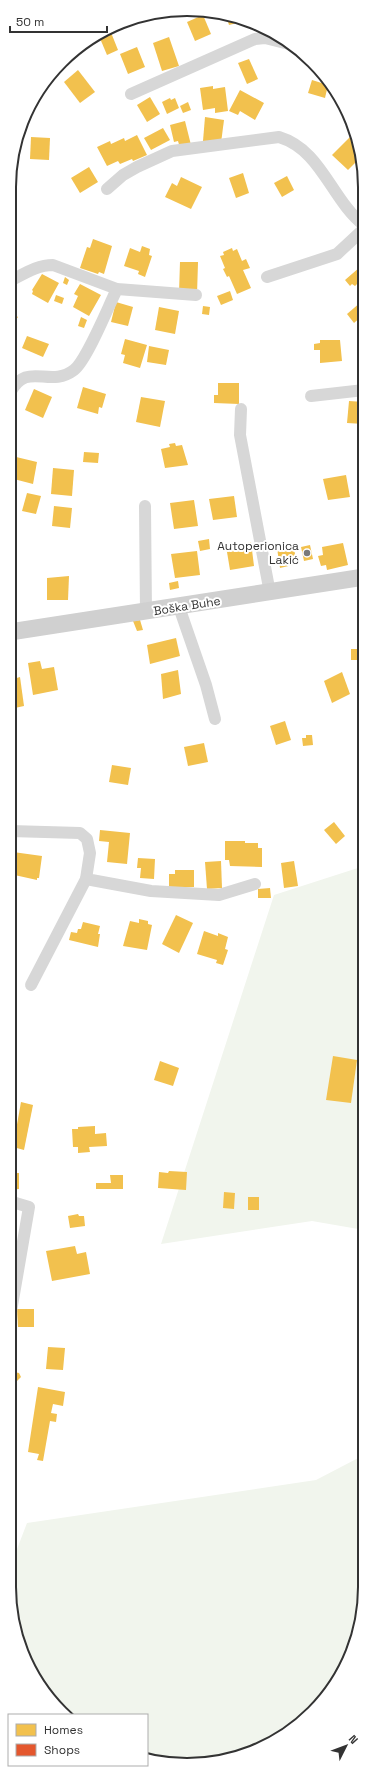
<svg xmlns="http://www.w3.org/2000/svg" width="374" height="1774" font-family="'Space Grotesk',sans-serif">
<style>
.green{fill:#f1f5ed}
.homes{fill:#f2c14e}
.shops{fill:#e4572e}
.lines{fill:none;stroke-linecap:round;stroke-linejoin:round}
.street{stroke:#d7d7d7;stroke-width:12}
.secondary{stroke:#d0d0d0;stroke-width:17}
.poi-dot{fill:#7a7a7a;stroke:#fff;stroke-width:1.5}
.labels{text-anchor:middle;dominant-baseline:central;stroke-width:4;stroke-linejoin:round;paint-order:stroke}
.poi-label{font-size:12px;fill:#333;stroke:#fff;text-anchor:end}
.street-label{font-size:12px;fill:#333;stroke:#fff}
.rim{fill:none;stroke:#333;stroke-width:2}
</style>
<rect width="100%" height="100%" fill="#fff"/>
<!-- green -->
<g class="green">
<path d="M364,866V1230L312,1221L161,1244L274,895Z"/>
<path d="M364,1455V1610L347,1666L304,1721L244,1755L176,1765L147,1758V1715H64L61,1713L22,1655L9,1587V1570L27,1523L316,1480Z"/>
</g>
<!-- homes -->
<g class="homes">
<path d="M203,15L211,34L195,41L187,22Z"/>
<path d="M226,15L236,18L237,23L229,25Z"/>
<path d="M110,30L118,50L107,55L99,36Z"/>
<path d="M169,37L179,66L162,71L153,43Z"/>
<path d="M137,47L145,67L128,74L120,54Z"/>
<path d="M249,59L258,79L247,84L238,63Z"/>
<path d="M78,70L95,92L80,103L64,82Z"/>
<path d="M312,80L328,85L325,98L308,93Z"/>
<path d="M213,86V89L225,87L228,111L215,113V108L203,110L200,88Z"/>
<path d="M240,90L264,103L255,120L240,111L238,115L229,111Z"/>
<path d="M150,97L160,114L147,122L137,105Z"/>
<path d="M170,98L171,100L175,98L179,108L167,114L162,102Z"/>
<path d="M188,102L191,110L183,113L180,106Z"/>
<path d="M205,117L224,120L221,143L203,141Z"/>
<path d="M185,121L191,145L180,148L178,141L174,142L170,125Z"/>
<path d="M163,128L170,140L151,150L144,138Z"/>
<path d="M137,135L147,155L133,161L132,159L120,164L118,161L107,166L97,147L110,141L111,144L124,138L125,141Z"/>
<path d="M351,136L355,141L360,158L348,170L332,155Z"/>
<path d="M31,137L50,138L49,160L30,159Z"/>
<path d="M89,167L98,182L80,193L71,178Z"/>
<path d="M243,173L249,193L236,198L229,178Z"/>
<path d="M287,176L294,190L282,197L274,183Z"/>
<path d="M181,177L202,187L191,209L165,197L172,183L177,186Z"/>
<path d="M362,182L365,183V202L357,200Z"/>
<path d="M93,239L112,246L104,274L99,272L98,274L80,268L87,247L90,248Z"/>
<path d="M142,246L150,249L149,255L152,256L145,277L138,274L139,271L124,266L130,248L140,252Z"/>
<path d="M232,248L233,251L237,249L242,261L246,259L250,268L243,270L251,288L237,294L229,276L227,277L223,269L225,268L220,256L224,255L223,252Z"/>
<path d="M180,262H198L197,294L179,293Z"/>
<path d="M360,267L365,272V287L363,288L358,283L355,286L352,284L350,286L345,280Z"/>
<path d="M42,274L59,283L48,303L32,294L33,291L32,290Z"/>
<path d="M65,277L69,280L67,285L63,283Z"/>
<path d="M80,284L101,295L89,316L73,307L78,296L74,294Z"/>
<path d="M230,291L233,300L221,305L217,296Z"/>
<path d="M56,295L64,298L62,304L54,301Z"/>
<path d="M116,302L133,307L128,326L111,322Z"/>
<path d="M361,302L364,306V314L354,323L347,314Z"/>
<path d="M203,306L210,307L209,315L202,314Z"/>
<path d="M159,307L179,311L175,334L155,330Z"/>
<path d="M10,312L18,317L10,328Z"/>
<path d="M81,317L87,320L84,328L78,326Z"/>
<path d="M27,336L49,344L43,357L22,348Z"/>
<path d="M125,339L147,345L140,368L123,363L125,355L121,354Z"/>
<path d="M320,340H340L342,361L320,363V350H314V344L320,343Z"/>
<path d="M149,346L169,350L166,365L147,362Z"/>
<path d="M218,383H239V404L214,403V395H218Z"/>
<path d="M83,387L106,394L102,408L99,407L98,414L77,408Z"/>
<path d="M34,389L52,397L43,418L25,410Z"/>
<path d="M141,397L165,401L160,427L136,422Z"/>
<path d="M349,401L364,402V424L347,423Z"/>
<path d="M175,443L176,446L182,445L188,465L165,468L161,449L170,447L169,444Z"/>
<path d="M84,452L99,453L98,463L83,462Z"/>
<path d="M12,456L37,462L33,484L10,478V464Z"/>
<path d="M53,468L74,470L72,496L51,494Z"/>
<path d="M346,475L350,497L328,500L323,479Z"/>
<path d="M27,493L41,496L36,514L22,511Z"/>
<path d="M234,496L237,517L213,520L209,499Z"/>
<path d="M194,500L198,526L174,529L170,503Z"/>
<path d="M54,506L72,508L70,528L52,526Z"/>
<path d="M209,539L210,549L200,551L198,541Z"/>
<path d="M251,542L254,566L230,570L226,546Z"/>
<path d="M343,543L348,565L327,570L326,565L321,566L318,556L323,555L322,547Z"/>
<path d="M293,544L297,564L280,568L277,548Z"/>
<path d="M310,545L313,559L304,561L301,547Z"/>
<path d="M197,551L200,575L175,578L171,554Z"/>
<path d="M69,576L68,600H47V578Z"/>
<path d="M178,581L179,588L170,590L169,583Z"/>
<path d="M140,620L143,630L137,631L133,621Z"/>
<path d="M176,638L180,656L150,664L147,645Z"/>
<rect x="351" y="649" width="13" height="11"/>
<path d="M40,661L42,669L54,667L58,690L33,695L28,663Z"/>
<path d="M178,670L181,694L163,699L161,674Z"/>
<path d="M342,672L350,694L332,703L324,681Z"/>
<path d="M20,677L24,706L10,709V680Z"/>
<path d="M285,721L291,740L276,745L270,726Z"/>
<path d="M306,735H312L313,745L303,746L302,738H306Z"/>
<path d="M204,743L208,762L188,766L184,747Z"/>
<path d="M112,765L131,768L128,785L109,782Z"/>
<path d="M334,822L345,836L336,844L324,830Z"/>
<path d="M100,830L130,833L127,864L107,862L109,842L99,841Z"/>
<path d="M225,841H245V843H258V848H262V867L230,866L229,860H225Z"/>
<path d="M13,852L42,856L39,878H37V880L10,874Z"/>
<path d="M138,858L155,859L154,879L140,878L141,868H137Z"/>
<path d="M221,861L222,888L207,889L205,862Z"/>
<path d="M294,861L298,886L284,888L281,863Z"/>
<path d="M175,870H194V887L169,888V874H175Z"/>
<path d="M270,888L271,898H258V889Z"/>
<path d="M10,898L16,902L10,911Z"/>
<path d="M176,915L193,923L179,953L162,944Z"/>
<path d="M139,919L148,921V924L152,925L147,950L123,946L130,921L139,923Z"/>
<path d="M83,922L100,926L98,934H100L98,947L69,940L71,932L77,933L78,929H81Z"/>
<path d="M204,931L218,936V933L228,937L225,949L228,950L223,965L216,963L217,960L197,954Z"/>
<path d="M10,975L14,976L10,991Z"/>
<path d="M333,1056L357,1060L351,1103L326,1100Z"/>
<path d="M160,1061L179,1068L173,1086L154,1080Z"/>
<path d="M21,1102L33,1105L24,1150L13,1147Z"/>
<path d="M95,1126V1134L106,1133L107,1146L89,1147L90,1152L78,1153V1147H73L72,1129H78V1127Z"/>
<path d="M169,1171L187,1172L186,1190L158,1188L159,1172L168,1173Z"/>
<path d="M9,1173H19V1189L9,1190Z"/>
<path d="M110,1175H123V1189H96V1183H111Z"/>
<path d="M224,1192L235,1193L234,1209L223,1208Z"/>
<rect x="248" y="1197" width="11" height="13"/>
<path d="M78,1214L79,1216H84L85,1226L70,1228L68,1216Z"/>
<path d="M75,1246L77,1254L86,1252L90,1274L52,1281L46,1251Z"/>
<path d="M17,1309H34V1327H18Z"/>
<path d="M48,1347L65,1348L63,1370L46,1369Z"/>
<path d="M14,1372L19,1373L21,1377L17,1381H13L11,1376Z"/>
<path d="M38,1387L65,1392L63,1406L53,1404L51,1413L57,1414L56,1422L50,1421L43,1461L37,1460L39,1454L28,1452Z"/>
</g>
<!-- shops -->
<path class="shops" d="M361,518H364V532H362Z"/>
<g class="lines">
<!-- street -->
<g class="street">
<path d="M140,16L143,15"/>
<path d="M131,94L255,39L265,38L289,44"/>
<path d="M107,189L123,175L137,167L172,151L279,137C322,150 331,200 365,226"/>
<path d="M267,277L337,254L365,228"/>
<path d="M10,281C24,274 37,265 53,265L117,289L196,295"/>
<path d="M10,393C27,360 49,389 74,370C87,360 108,307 117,289"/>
<path d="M311,396L364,390"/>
<path d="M241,409L240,435L270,593"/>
<path d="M145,506L146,612"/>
<path d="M179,607L206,685L215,719"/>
<path d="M10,831L80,833L87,839L90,853L86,879L151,891L219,895L255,884"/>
<path d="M31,985L86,879"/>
<path d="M9,1323L29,1207L9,1201"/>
</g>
<!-- secondary -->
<path class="secondary" d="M10,632L364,577"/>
</g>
<!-- markers -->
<circle class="poi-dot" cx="307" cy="553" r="4"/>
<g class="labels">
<!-- poi labels -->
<g class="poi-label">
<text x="299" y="546">Autoperionica<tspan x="299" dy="14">Lakić</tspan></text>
</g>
<!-- street labels -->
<g class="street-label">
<text transform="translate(187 606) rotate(-9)">Boška Buhe</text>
</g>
</g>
<!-- crop -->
<path d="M0 0H374V1774H0ZM187 16H187A171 171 0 0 1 358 187V1587A171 171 0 0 1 187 1758H187A171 171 0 0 1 16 1587V187A171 171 0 0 1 187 16Z" fill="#fff" fill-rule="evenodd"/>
<path class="rim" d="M187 16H187A171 171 0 0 1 358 187V1587A171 171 0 0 1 187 1758H187A171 171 0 0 1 16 1587V187A171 171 0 0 1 187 16Z"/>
<!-- legend -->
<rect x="8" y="1714" width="140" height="52" fill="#ffffff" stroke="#adadad"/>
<rect x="16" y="1724" width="20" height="12" fill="#f2c14e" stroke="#adadad"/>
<text x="44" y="1734" font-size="12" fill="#333333">Homes</text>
<rect x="16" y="1744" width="20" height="12" fill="#e4572e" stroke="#adadad"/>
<text x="44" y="1754" font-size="12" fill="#333333">Shops</text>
<!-- north arrow -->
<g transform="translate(346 1746) rotate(48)" stroke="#ffffff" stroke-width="3" paint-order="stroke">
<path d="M0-3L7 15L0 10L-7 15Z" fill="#333333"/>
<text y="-6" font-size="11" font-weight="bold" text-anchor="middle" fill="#333333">N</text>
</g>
<!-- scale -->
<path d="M10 26v6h97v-6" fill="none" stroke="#333333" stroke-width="2"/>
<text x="16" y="26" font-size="12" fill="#333333" stroke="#ffffff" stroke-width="3" paint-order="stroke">50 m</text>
</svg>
